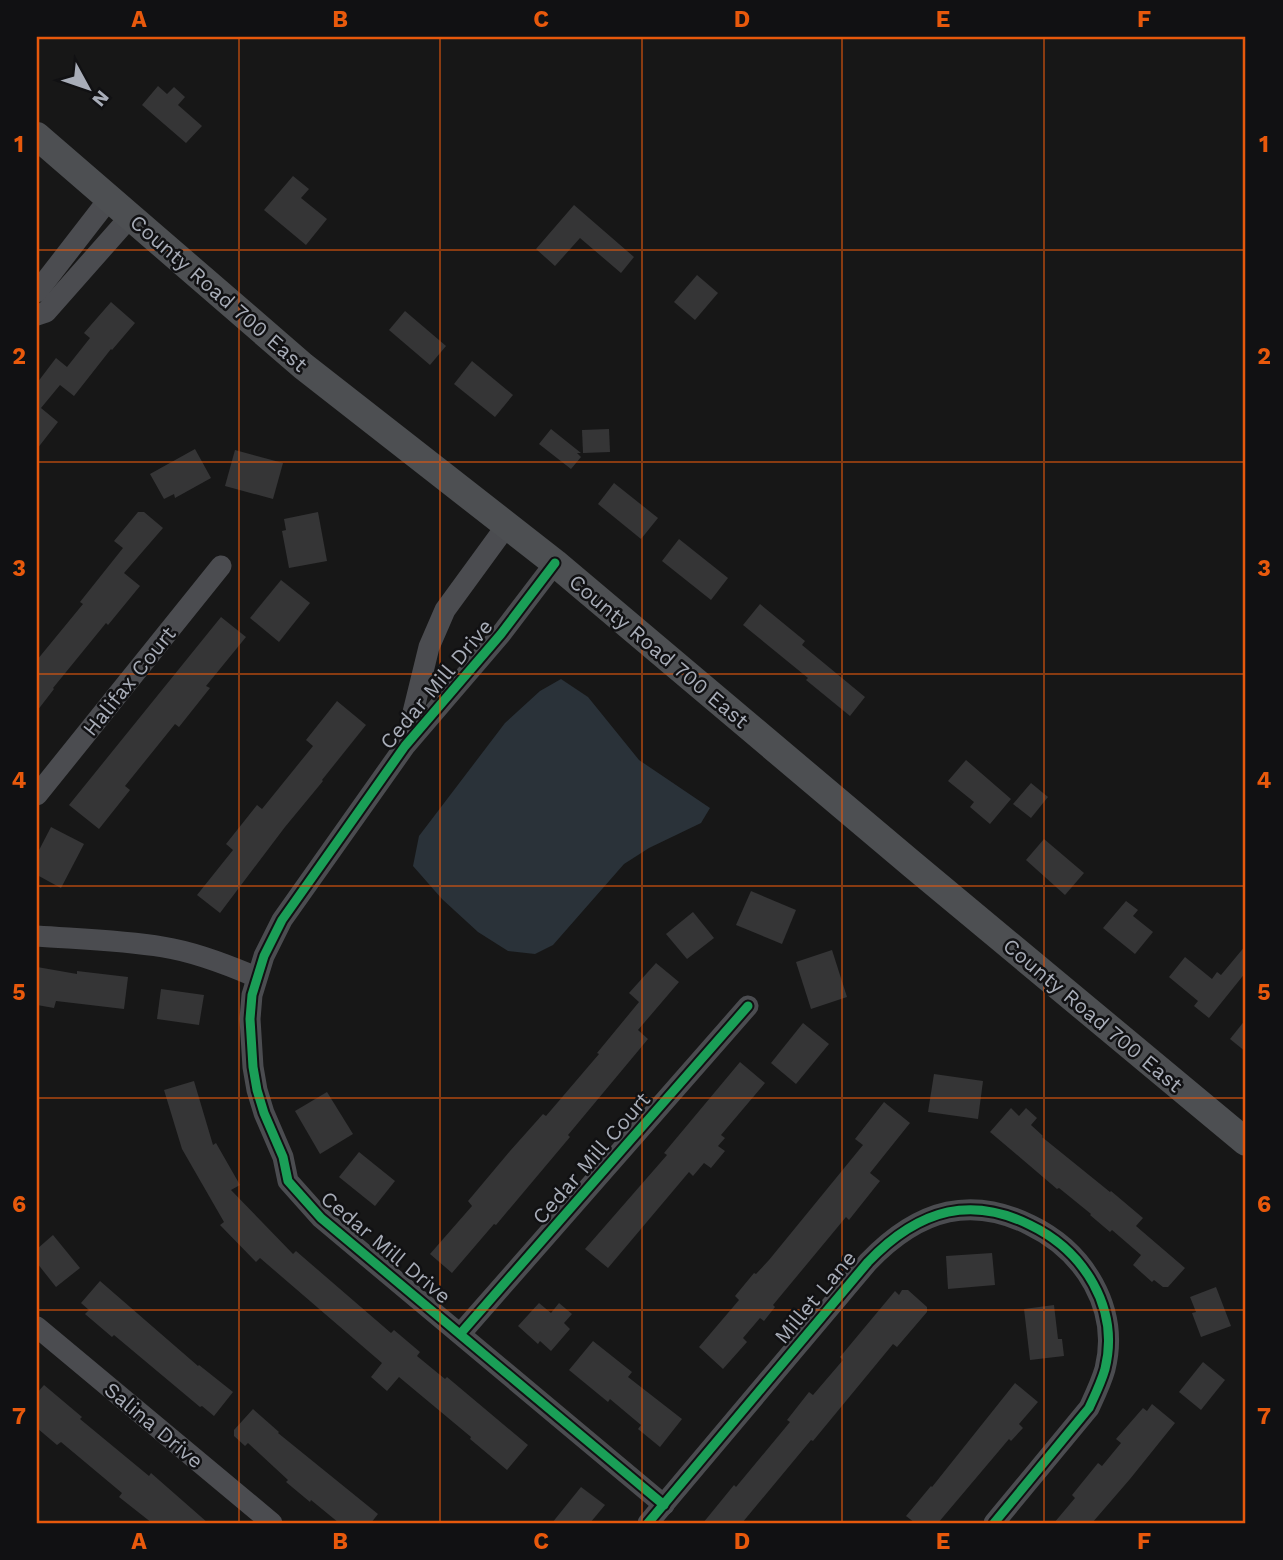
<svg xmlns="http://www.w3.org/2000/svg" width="1283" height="1560" font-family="'Work Sans',sans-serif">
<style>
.water{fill:#2a3239}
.building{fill:#353536}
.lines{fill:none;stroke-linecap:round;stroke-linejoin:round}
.minor{stroke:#4b4c50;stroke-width:21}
.major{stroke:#4d4f52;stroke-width:28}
.cycleway-casing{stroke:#111113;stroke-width:13}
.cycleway{stroke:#1a9f57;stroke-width:9}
.grid{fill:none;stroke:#e8590c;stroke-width:2;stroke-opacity:0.55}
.labels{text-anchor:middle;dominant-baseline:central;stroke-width:5;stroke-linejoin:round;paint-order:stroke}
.street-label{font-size:21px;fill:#a8adb8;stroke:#111113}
.neatline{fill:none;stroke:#e8590c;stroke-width:2.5}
.grid-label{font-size:23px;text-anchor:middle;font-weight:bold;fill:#e8590c}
</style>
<rect width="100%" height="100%" fill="#171717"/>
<!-- water -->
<path class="water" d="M561,679L588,697L639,760L710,808L701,823L649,848L624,864L553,945L535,954L508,951L478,932L442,899L413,866L419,836L505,723L540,691Z"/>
<!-- building -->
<g class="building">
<path d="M158,86L167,94L174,87L185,97L178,105L202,126L186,143L142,105Z"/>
<path d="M293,176L309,189L301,198L327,219L306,245L264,210Z"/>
<path d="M574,205L634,257L621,273L580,238L555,266L536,249Z"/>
<path d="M697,275L718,293L695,320L674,302Z"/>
<path d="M111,302L135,323L112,350L111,349L74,396L60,385L41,408L58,422L37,449V383L56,358L67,367L90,338L84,333Z"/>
<path d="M405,311L446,346L430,365L389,330Z"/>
<path d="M472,361L513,395L495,417L454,384Z"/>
<path d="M551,429L581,453H577L581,457L571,469L539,444Z"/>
<path d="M609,429L610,452L583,453L582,430Z"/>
<path d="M195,449L211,478L175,498L174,494L164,499L150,474Z"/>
<path d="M235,450L283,463L273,499L225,486Z"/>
<path d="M614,483L658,518L641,539L598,504Z"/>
<path d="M138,512H144L163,528L124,573L140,586L108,625L106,623L53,688L54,689L37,711V660L83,604L80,602L123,548L114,541Z"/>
<path d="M318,512L327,561L289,568L282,531L286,530L284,519Z"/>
<path d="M679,539L728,578L711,600L662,561Z"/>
<path d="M281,580L310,603L279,642L250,618Z"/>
<path d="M760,604L805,641L802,645L865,697L850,716L806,680L808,678L743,625Z"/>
<path d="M221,617L246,637L206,686L210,688L179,727L175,724L125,786L130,790L99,829L69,805Z"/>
<path d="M337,701L366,725L322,780L323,781L285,827L220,913L197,895L233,850L226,844L257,805L262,809L313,746L306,740Z"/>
<path d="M966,760L1011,799L990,824L970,807L974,802L948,781Z"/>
<path d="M1031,783L1048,797L1031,818L1013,804Z"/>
<path d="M51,827L84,844L61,888L37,875V854Z"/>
<path d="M1044,839L1084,873L1065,895L1026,860Z"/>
<path d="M751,891L796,910L782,944L736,925Z"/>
<path d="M1126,901L1138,910L1133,916L1153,932L1135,954L1103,928Z"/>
<path d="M693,912L714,938L687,959L666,934Z"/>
<path d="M1246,945V972L1209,1018L1194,1006L1198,1001L1169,977L1185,957L1212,979L1217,972L1221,975Z"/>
<path d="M832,950L847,997L811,1009L796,962Z"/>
<path d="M656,963L679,982L638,1030L648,1039L568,1135L570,1137L496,1225L494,1224L452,1273L430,1254L472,1206L468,1201L510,1151L543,1114L546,1116L599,1054L597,1053L639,1002L629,993Z"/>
<path d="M37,967L77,974V971L128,977L124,1009L56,1001L54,1008L37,1005Z"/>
<path d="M161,989L204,995L199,1025L157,1019Z"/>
<path d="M1246,1019V1052L1230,1039Z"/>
<path d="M803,1023L829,1044L796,1084L771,1063Z"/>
<path d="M740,1062L765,1083L721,1135L725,1138L718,1146L725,1151L711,1168L704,1163L693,1176L689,1172L608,1268L585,1249L667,1155L664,1153Z"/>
<path d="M934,1074L983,1081L978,1119L928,1112Z"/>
<path d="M194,1081L213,1145L216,1143L240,1185L231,1190L293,1254L296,1251L391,1333L394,1330L420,1352L417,1356L445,1379L447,1377L528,1445L507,1470L470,1439L471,1437L399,1377L387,1391L371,1377L382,1363L260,1258L256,1262L220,1225L224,1222L182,1149L164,1090Z"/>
<path d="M327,1092L353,1134L320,1154L295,1111Z"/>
<path d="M884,1102L910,1123L870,1173L880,1181L849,1220L846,1217L773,1305L775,1307L764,1321L760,1318L743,1338L747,1342L723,1369L699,1347L739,1300L735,1296L754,1273L756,1274L769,1260L863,1145L855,1139Z"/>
<path d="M1011,1108L1019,1116L1026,1108L1037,1118L1031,1125L1043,1136L1042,1137L1110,1192L1111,1191L1143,1218L1136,1226L1185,1268L1168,1287H1163L1154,1280L1152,1282L1133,1265L1141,1255L1112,1230L1110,1232L1090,1215L1091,1214L1059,1188L1057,1189L990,1132Z"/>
<path d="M359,1152L395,1181L375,1206L339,1177Z"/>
<path d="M53,1235L80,1268L56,1287L37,1263V1249Z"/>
<path d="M992,1253L995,1285L948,1289L946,1256Z"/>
<path d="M100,1281L198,1366L199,1365L233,1392L214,1416L202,1406L200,1407L114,1335L112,1337L85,1314L89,1310L81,1303Z"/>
<path d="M1216,1287L1231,1326L1201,1337L1192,1313L1196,1312L1190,1297Z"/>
<path d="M902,1290H908L927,1307V1312L897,1347L893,1344L813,1441L811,1440L742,1523H703L734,1485L736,1487L790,1422L787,1420L809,1392L813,1395L843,1360L840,1357L895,1291L899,1295Z"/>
<path d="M539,1303L551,1313L559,1303L572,1314L564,1323L570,1329L551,1351L540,1341L538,1344L518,1326Z"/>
<path d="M1054,1305L1058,1339H1062L1064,1356L1030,1360L1024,1309Z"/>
<path d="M593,1341L632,1372L628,1377L682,1419L660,1447L638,1429L641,1425L610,1399L608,1402L569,1370Z"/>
<path d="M1203,1362L1225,1380L1201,1410L1179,1392Z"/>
<path d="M1015,1383L1038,1402L1019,1424L1023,1428L1011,1441L1009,1439L938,1523H915L906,1516L931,1486L932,1487Z"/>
<path d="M44,1385L82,1417L80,1419L149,1476L151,1473L208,1523H152L119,1497L122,1493L61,1442L57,1445L37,1428V1393Z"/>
<path d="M1152,1404L1175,1423L1130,1479L1092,1523H1054L1075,1498L1072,1495L1098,1463L1102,1466L1121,1443L1116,1439L1143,1408L1147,1411Z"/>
<path d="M253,1409L279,1432L278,1433L378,1514L371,1523H339L311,1500L310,1502L286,1482L288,1480L248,1443L245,1446L234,1436V1430Z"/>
<path d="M581,1487L605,1505L590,1523H552Z"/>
</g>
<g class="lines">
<!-- minor -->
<g class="minor">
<path d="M37,292L109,199"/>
<path d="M37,315L46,312L130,217"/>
<path d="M555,563L501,634L405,746L282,920L264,956L252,995L250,1019L253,1067L257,1090L264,1113L283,1157L288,1181L321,1218L664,1505"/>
<path d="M406,741L429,647L445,610L507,525"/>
<path d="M37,795L221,566"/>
<path d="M37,936C79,939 121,940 163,947C195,952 226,964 256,977"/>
<path d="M37,1327L272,1523"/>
<path d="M461,1333L748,1006"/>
<path d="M648,1523L868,1262C890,1239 916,1219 948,1212C977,1206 1004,1212 1030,1225C1084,1251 1120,1308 1105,1369C1101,1383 1095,1395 1089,1408L994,1523"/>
</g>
<!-- major -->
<path class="major" d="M37,136L303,366L555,563L913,865L1246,1142"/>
<!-- cycleway casing -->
<g class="cycleway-casing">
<g id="cycleway">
<path d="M555,563L501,634L405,746L282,920L264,956L252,995L250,1019L253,1067L257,1090L264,1113L283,1157L288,1181L321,1218L664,1505"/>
<path d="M461,1333L748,1006"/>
<path d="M648,1523L868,1262C890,1239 916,1219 948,1212C977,1206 1004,1212 1030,1225C1084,1251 1120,1308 1105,1369C1101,1383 1095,1395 1089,1408L994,1523"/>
</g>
</g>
<!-- cycleway -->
<use href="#cycleway" class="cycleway"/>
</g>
<!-- grid -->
<path class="grid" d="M239,37V1523M440,37V1523M642,37V1523M842,37V1523M1044,37V1523M37,250H1246M37,462H1246M37,674H1246M37,886H1246M37,1098H1246M37,1310H1246"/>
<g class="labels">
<!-- street labels -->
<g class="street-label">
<text transform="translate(219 293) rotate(41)">County Road 700 East</text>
<text transform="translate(659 651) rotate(40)">County Road 700 East</text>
<text transform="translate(129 681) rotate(-51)">Halifax Court</text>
<text transform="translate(436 684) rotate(-50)">Cedar Mill Drive</text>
<text transform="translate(1093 1015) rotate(40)">County Road 700 East</text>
<text transform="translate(591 1158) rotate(-49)">Cedar Mill Court</text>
<text transform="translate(386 1247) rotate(40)">Cedar Mill Drive</text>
<text transform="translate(815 1297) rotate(-50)">Millet Lane</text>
<text transform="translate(154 1425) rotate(40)">Salina Drive</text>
</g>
</g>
<!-- border -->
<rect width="1283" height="1560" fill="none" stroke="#111113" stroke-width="77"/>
<!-- north arrow -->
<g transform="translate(88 88) rotate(130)" stroke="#111113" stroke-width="5" paint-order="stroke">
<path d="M0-5L12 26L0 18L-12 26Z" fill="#a8adb8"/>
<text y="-10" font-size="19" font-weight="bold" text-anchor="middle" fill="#a8adb8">N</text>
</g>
<rect x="38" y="38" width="1206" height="1484" class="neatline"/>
<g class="grid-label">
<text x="139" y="27">A</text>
<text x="340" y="27">B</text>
<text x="541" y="27">C</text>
<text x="742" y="27">D</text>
<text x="943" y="27">E</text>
<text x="1144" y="27">F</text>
<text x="19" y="152">1</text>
<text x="1264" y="152">1</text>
<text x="19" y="364">2</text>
<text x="1264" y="364">2</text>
<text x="19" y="576">3</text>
<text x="1264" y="576">3</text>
<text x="19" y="788">4</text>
<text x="1264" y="788">4</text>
<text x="19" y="1000">5</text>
<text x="1264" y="1000">5</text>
<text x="19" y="1212">6</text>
<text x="1264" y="1212">6</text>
<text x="19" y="1424">7</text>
<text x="1264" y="1424">7</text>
<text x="139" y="1549">A</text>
<text x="340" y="1549">B</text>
<text x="541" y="1549">C</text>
<text x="742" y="1549">D</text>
<text x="943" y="1549">E</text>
<text x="1144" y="1549">F</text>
</g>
</svg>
